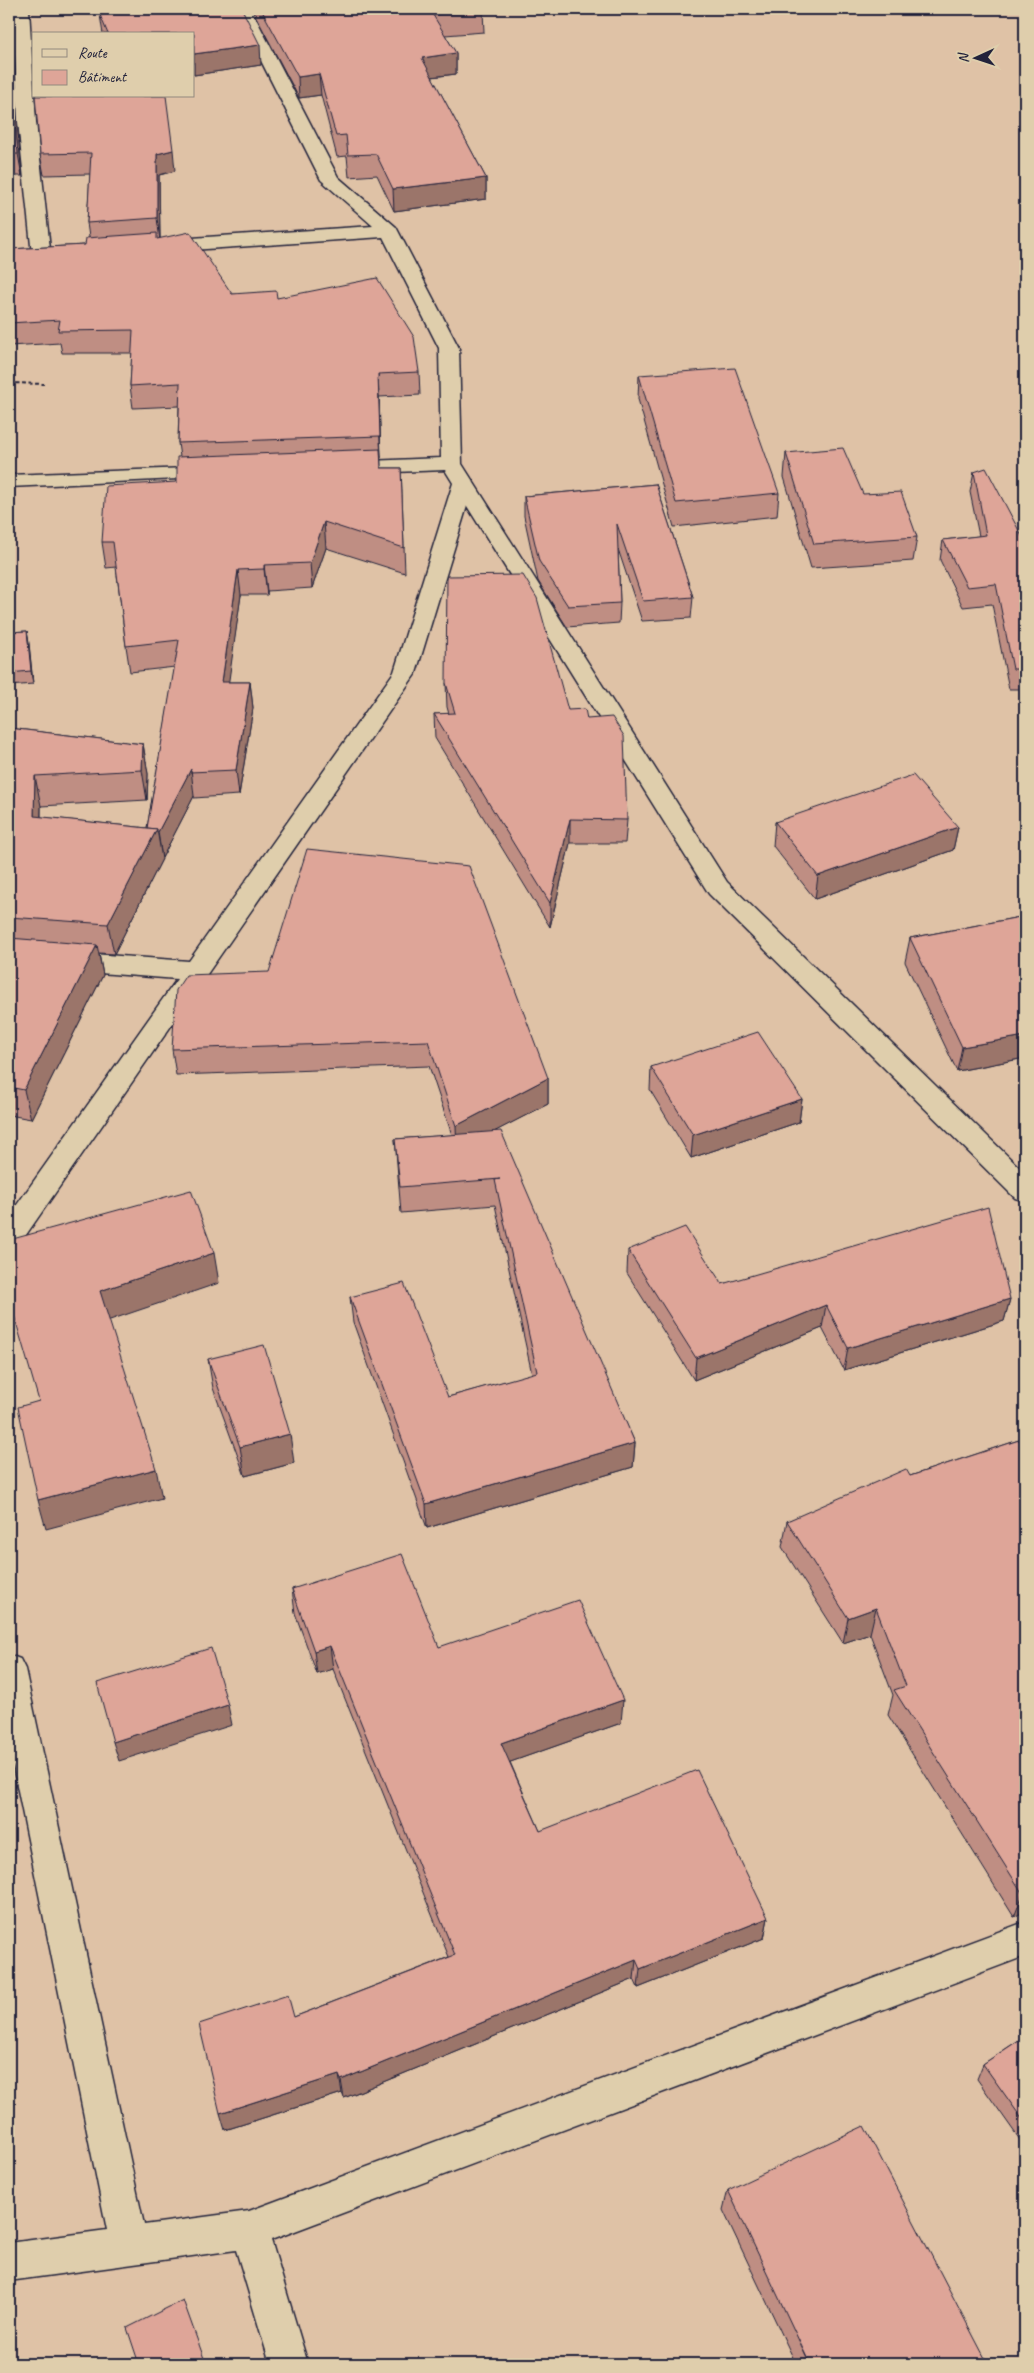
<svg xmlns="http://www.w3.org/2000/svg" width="1034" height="2373" font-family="Caveat,sans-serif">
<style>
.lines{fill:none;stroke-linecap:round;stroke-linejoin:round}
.street-casing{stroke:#22223b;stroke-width:3}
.path{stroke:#22223b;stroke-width:2;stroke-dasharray:4 2.5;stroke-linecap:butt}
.street{fill:#dfceac;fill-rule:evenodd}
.wall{fill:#bf8e83;stroke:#22223b}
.shaded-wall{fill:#9b746a;stroke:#22223b}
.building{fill:#dea598;stroke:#22223b}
</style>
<rect width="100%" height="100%" fill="#dfc2a6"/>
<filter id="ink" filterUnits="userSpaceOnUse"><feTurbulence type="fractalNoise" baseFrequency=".02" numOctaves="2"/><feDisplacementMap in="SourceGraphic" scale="10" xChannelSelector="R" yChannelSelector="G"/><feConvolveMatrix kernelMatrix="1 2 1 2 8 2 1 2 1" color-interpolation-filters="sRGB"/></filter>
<g filter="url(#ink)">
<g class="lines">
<!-- street casing -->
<g class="street-casing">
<g id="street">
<path d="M13,9H29L36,122L50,249H76L78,253L76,257C63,260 47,262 34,259L32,255L18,122Z"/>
<path d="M235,9H251L338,177L396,227L459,348L462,464L727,882L1025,1173V1201L1015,1198L709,894L467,506L416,673L19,1245L9,1248V1216L177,979L9,966V948L189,961L394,672L453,483L445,470L344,474L337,472L334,468L337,464L344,462L441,458L439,348L383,237L162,252L155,250L153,246L155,242L162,240L373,226L321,180Z"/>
<path d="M213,467L220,469L223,473L220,477L9,487V475Z"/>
<path d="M9,1655L20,1659L25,1669L144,2225L249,2211L1025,1922V1956L271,2240L308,2364H270L236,2250L9,2281V2243L107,2230L9,1746Z"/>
</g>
</g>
<!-- path -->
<path class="path" d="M9,383L44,384"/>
<!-- street -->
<use href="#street" class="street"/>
</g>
<!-- wall -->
<g class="wall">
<path d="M113,9H242L261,65L194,75V34H103L100,15L114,13Z"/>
<path d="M252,9H482L483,11L484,32L445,35L456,53V74L432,77L486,178V199L394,211L377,175L349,177L347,156L337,157L321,95L299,98Z"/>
<path d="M9,77L15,99L22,176H9Z"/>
<path d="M35,96L175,171L159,175L160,239L232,294L277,298L419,372L420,395L379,397L381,468H401L405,573L326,548L312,588L267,591V595H241L228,682H250L253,708L239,795L194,798V796L162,858H161L162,859L114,954L99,953L103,975L31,1119L9,1115V728L143,744L148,774L147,800L41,806V817L147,828L175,667L130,672L126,646L116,567L106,568L102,542L177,482L180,457L178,443L179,406L133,408L130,386L132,353H62L60,343L9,346V249L85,245L89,237L87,223L90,174L44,175L40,154Z"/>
<path d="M639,375L779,493L777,516L674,527L638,399Z"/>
<path d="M786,453L863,494L917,537L913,561L811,568L784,477Z"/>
<path d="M974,472L1025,542V689H1009L992,604L963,607L940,560L943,540L979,536L970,492Z"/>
<path d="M656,484L693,597L691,618L642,621L618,549L620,603L619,623L567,627L538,581L524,516V496Z"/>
<path d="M27,631L29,644L33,684L9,686V632Z"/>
<path d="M446,683L568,710L587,719L627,820L625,843H570L550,927L435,738L434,714H449L447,707Z"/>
<path d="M775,822L958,827L953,850L815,899L773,846Z"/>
<path d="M1025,916V1058L957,1071L905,962L910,938Z"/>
<path d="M269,972L548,1078V1104L495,1131L635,1443L633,1467L427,1528L353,1322L350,1297L448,1397L532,1374L495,1205L401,1213L395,1139L452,1135L429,1066L176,1075L172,1049Z"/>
<path d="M651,1067L802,1099L799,1122L691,1158L650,1090Z"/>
<path d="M628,1250L722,1284L1010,1299L1004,1321L844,1370L822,1328L694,1380L627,1273Z"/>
<path d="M208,1359L294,1463L245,1476L213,1388Z"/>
<path d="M1025,1438V1911L1014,1917L888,1715L893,1695L870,1634L843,1643L782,1547L787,1521L910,1476Z"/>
<path d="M292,1589L439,1647L621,1723L510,1762L540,1831L768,1918L764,1938L638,1988L634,1979L344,2098L342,2093L225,2130L294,2017L449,1957L333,1669L317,1674L295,1613Z"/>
<path d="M1025,2036V2147L977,2079L983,2064Z"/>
<path d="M728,2190L988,2364H796L723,2210Z"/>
</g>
<!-- shaded-wall -->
<g class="shaded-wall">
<path d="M260,45L261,65L194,75V54Z"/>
<path d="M456,53V74L422,78V58Z"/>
<path d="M319,74L321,95L299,98L298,77Z"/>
<path d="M11,77L15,99L22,176L18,154Z"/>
<path d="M173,150L175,171L159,175L160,240L157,218V154Z"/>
<path d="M486,178V199L394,211L393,189Z"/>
<path d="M378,374L379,397L381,458L380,436Z"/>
<path d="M324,522L326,548L312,588L310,563Z"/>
<path d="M264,565L267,591V595L264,569Z"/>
<path d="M238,570L241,595L225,708L222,682Z"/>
<path d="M27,631L29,644L33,684L31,671Z"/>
<path d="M250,682L253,708L239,795L236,770Z"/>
<path d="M143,744L148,774L147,800L142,770Z"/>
<path d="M191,769L194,796L162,858L158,832Z"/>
<path d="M35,776L41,806L40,846L34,816Z"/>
<path d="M570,819V843L550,927V903Z"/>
<path d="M958,827L953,850L815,899L818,876Z"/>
<path d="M157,829L162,859L114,954L108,924Z"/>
<path d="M97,945L103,975L31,1119L24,1090Z"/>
<path d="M1025,1036V1058L957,1071L962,1047Z"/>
<path d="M548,1078V1104L457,1151L456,1126Z"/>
<path d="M802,1099L799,1122L691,1158L693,1135Z"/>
<path d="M214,1253L219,1283L107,1321L100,1291Z"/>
<path d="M1010,1299L1004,1321L844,1370L848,1348Z"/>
<path d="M826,1305L822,1328L694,1380L696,1358Z"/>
<path d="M290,1434L294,1463L245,1476L240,1447Z"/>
<path d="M635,1443L633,1467L427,1528L426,1504Z"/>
<path d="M156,1469L162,1498L46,1529L38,1500Z"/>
<path d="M876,1608L870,1634L843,1643L848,1618Z"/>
<path d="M330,1646L333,1669L317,1674L314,1651Z"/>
<path d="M623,1700L621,1723L502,1765L501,1743Z"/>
<path d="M228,1705L232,1725L119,1761L113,1742Z"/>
<path d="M1025,1893V1911L1014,1917L1023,1894Z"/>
<path d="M768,1918L764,1938L638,1988L640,1969Z"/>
<path d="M636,1960L634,1979L344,2098L341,2080Z"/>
<path d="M339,2075L342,2093L225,2130L220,2113Z"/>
</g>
<!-- building -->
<g class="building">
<path d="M116,9H242L260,45L194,54V34H108L100,15L117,13Z"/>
<path d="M261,9H482L483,11L433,15L456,53L422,58L486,178L393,189L376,154L348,155L346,135L336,136L319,74L298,77Z"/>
<path d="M9,77H11L18,154H9Z"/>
<path d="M35,96H166L173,150L157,154V218L87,223L91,153L40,154Z"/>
<path d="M190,232L232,294L276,291L277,298L377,278L414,337L419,372L378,374L380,436L178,443L180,383L130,386L133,330L58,331L60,320L9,323V249L85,245L86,238L157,233V239Z"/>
<path d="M735,368L779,493L676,503L639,375Z"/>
<path d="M843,448L863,494L901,492L917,537L814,544L786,453Z"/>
<path d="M380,449L381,468H401L404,548L324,522L310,563L264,565V569L238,570L222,682H250L236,770L190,772L191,769L158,832H157V829L147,828L179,640L126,646L113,542H102L106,486L177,482V457Z"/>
<path d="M986,468L1025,542V669H1013L996,584L967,587L943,540L986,535L974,472Z"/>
<path d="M656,484L693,597L643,601L617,524L620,603L568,606L539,561L524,496Z"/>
<path d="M523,575L537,598L568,710L585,709L587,719L612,717L624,736L627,820L570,819L550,903L434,714L455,713L446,683L447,576Z"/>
<path d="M27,631L31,671L9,673V632Z"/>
<path d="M9,728L143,744L142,770L35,776L34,816L157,829L108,924L9,917Z"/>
<path d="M913,775L958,827L818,876L775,822Z"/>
<path d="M307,849L469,866L548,1078L456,1126L428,1041L172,1049L176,990L186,975L269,972Z"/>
<path d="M1025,916V1036L962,1047L910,938Z"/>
<path d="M9,938L97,945L24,1090L9,1087Z"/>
<path d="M758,1032L802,1099L693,1135L651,1067Z"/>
<path d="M501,1131L635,1443L426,1504L350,1297L404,1283L448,1397L537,1372L495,1180L500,1179L400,1187L395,1139Z"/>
<path d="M191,1190L214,1253L100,1291L156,1469L38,1500L18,1407L39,1401L9,1298V1240Z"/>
<path d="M988,1207L1010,1299L848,1348L826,1305L696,1358L628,1250L685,1227L722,1284Z"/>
<path d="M264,1345L290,1434L240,1447L208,1359Z"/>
<path d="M1025,1438V1893L1023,1894L894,1690L906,1686L876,1608L848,1618L787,1521L906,1469L910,1476Z"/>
<path d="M402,1554L439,1647L578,1600L623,1700L501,1743L540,1831L697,1770L768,1918L640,1969L636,1960L341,2080L339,2075L220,2113L199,2024L288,1995L294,2017L455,1955L330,1646L314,1651L292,1589Z"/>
<path d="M211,1648L228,1705L113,1742L97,1683Z"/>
<path d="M1025,2036V2123L983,2064Z"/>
<path d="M864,2126L988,2364H810L728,2190Z"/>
<path d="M183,2300L206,2364H139L127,2328Z"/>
</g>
</g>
<!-- margin -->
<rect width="1034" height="2373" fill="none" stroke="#dfceac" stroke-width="30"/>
<rect x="15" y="15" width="1004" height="2343" fill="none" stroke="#22223b" stroke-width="2" filter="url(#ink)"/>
<!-- legend -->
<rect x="32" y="32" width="162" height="65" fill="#dfceac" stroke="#93897f"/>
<rect x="42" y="49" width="25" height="8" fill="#dfceac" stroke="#93897f"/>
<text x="78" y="58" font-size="15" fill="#22223b">Route</text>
<rect x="42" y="70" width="25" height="15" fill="#dea598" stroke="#93897f"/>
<text x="78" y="82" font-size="15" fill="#22223b">Bâtiment</text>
<!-- north arrow -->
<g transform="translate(976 58) rotate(267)" stroke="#dfceac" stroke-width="4" paint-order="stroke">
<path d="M0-4L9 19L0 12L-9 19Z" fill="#22223b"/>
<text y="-8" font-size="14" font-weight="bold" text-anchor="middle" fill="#22223b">N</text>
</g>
</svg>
